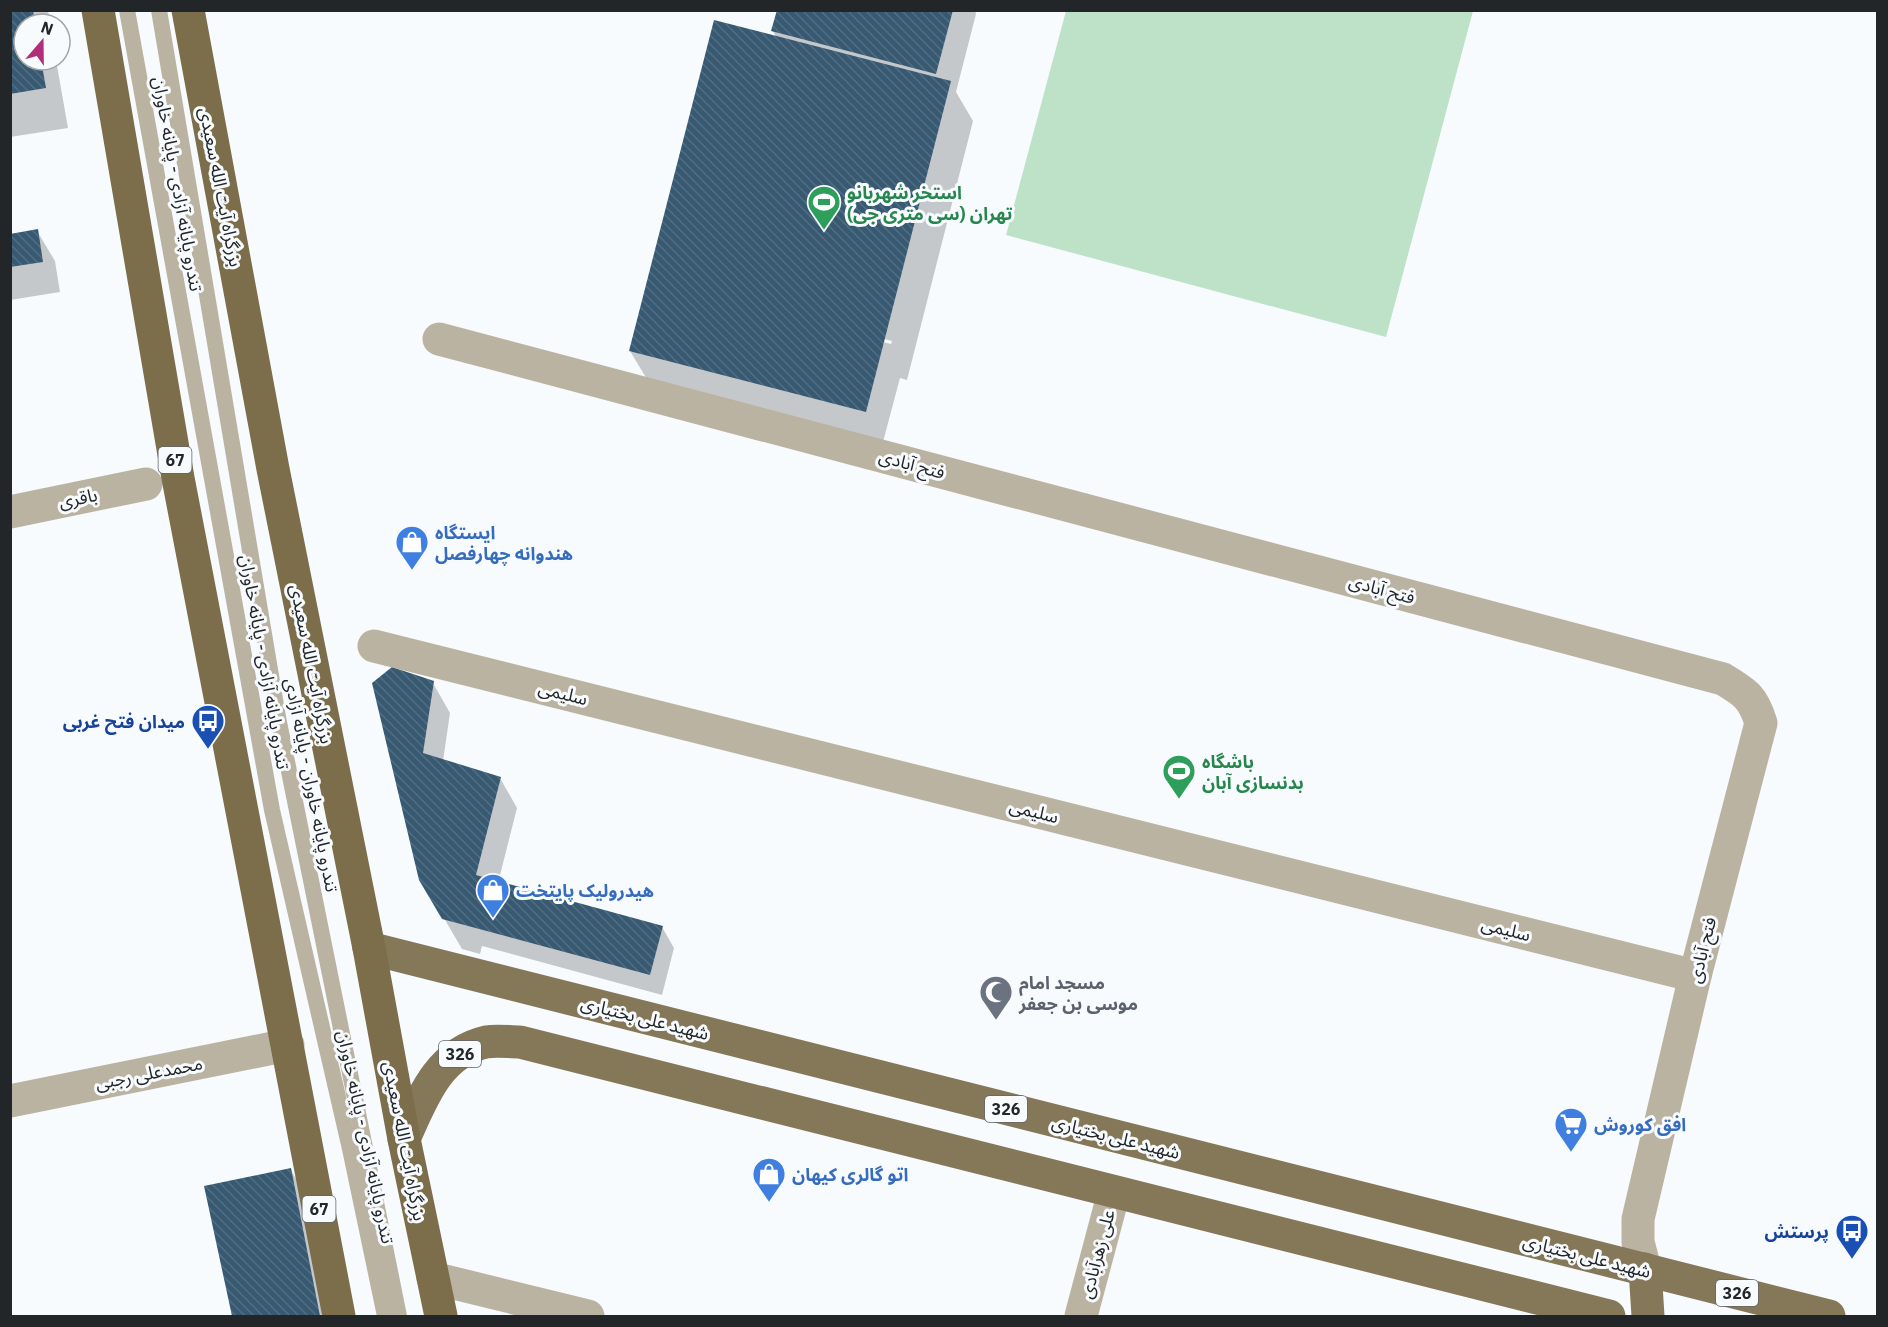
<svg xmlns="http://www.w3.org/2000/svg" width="1888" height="1327" font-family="'IBM Plex Sans','Noto Sans Arabic',sans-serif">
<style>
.green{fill:#bee2c8}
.shadow{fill:#0003;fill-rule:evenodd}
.building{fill:url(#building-back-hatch)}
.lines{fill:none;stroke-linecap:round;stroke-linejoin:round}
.service{stroke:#bbb3a2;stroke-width:16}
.minor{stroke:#bbb3a2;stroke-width:33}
.primary{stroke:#857858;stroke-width:33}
.trunk{stroke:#7c6e4a;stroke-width:33}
.labels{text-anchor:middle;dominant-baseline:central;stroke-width:6;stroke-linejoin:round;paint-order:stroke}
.shield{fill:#f7fbfe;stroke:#636669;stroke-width:1.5}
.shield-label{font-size:16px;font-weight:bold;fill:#232629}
.street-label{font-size:18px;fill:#232629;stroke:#f7fbfe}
.leisure-label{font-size:18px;font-weight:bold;fill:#27864d;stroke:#f7fbfe;text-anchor:start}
.shop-label{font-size:18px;font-weight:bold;fill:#366cbe;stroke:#f7fbfe;text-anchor:start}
.transit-label{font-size:18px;font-weight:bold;fill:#164399;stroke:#f7fbfe;text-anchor:end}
.worship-label{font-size:18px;font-weight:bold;fill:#5b616d;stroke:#f7fbfe;text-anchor:start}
</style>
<defs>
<pattern id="building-back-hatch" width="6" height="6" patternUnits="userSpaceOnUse" patternTransform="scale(1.5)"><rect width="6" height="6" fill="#375972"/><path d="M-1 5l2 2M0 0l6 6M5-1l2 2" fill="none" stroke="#526d81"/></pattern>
</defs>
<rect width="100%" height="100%" fill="#f7fbfe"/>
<!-- green -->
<path class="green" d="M1066,11H1473L1386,337L1006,235Z"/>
<!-- shadow -->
<g class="shadow">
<path d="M10,10H48L50,24H24V60H56L68,128L10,137Z"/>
<path d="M778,10H975L976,14L956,92L973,121L907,380L900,378L883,442L648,381L630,351L776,37L773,31ZM748,304L892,341L891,344L748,308Z"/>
<path d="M37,231L55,261L60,292L10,300V235Z"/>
<path d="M433,683L450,713L443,761L500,778L517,808L498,883L662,927L674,948L662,995L482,946L480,954L462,949L421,879L374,684Z"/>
<path d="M291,1170L308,1200L331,1316H233L206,1187Z"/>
</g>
<!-- building -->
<g class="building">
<path d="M10,10H33L35,24H24V60H41L46,88L10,94Z"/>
<path d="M777,10H953L936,74L771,31Z"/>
<path d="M714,20L951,81L866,412L629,351Z"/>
<path d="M38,229L43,262L10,267V234Z"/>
<path d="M392,667L434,681L423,753L501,777L476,875L663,926L650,975L442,919L419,880L372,683Z"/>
<path d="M291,1168L320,1316H232L204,1186Z"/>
</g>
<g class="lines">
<!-- service -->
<g class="service">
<path d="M127,10L272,810L350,1149L385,1316"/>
<path d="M159,10L278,717L399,1316"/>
</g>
<!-- minor -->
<g class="minor">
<path d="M439,339L1723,679C1746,693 1753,697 1761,723L1695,976L1638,1219V1242L1645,1269"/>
<path d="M10,512L146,484"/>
<path d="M374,646L1695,976"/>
<path d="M10,1101L288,1045"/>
<path d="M433,1278L588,1316"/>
<path d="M1081,1316L1114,1192"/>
</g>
<!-- primary -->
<g class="primary">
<path d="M369,948L1829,1316"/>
<path d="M404,1139C422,1099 438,1053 486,1042C497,1040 509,1042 520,1042L1609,1316"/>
<path d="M1645,1269L1648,1316"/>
</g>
<!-- trunk -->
<g class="trunk">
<path d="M98,10L178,478L339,1316"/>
<path d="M188,10L273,469L369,948L404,1139L441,1316"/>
</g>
</g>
<!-- icons -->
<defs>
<g id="stadium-pin" transform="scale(1.725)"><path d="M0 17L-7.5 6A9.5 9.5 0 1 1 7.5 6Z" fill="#2e9e5b" stroke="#f7fbfe"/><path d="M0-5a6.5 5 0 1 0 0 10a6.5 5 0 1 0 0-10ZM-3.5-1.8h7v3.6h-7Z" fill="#fff"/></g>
<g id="shop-pin" transform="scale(1.725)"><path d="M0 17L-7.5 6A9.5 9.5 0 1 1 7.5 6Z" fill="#3f7fe0" stroke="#f7fbfe"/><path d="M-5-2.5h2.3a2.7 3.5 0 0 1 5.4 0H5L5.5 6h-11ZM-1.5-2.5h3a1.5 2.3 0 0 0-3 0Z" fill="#fff"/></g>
<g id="bus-pin" transform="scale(1.725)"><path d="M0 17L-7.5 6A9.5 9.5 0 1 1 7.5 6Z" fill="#1a4fb4" stroke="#f7fbfe"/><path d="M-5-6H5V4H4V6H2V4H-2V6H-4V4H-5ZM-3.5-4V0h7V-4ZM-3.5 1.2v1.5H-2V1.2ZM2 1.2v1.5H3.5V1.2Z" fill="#fff"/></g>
<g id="mosque-pin" transform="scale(1.725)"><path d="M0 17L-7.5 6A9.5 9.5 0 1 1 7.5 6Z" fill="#6b7280" stroke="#f7fbfe"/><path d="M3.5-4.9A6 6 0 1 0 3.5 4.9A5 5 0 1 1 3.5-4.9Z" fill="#fff"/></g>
<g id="supermarket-pin" transform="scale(1.725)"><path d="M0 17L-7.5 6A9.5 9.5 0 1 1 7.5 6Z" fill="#3f7fe0" stroke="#f7fbfe"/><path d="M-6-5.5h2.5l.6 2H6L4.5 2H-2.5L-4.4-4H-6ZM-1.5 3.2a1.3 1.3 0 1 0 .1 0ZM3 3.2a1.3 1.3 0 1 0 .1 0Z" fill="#fff"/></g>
</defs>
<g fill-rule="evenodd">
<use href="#stadium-pin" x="824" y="202"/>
<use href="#shop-pin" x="412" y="542"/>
<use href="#bus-pin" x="208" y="721"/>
<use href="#stadium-pin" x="1179" y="771"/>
<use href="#shop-pin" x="493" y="890"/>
<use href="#mosque-pin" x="996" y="992"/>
<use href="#supermarket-pin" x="1571" y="1124"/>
<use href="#shop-pin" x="769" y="1174"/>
<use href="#bus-pin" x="1852" y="1231"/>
</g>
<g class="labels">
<!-- shield labels -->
<g class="shield">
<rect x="158.5" y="447" width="33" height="26" rx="4.5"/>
<rect x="439" y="1041" width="42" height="26" rx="4.5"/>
<rect x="985" y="1096" width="42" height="26" rx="4.5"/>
<rect x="302.5" y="1196" width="33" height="26" rx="4.5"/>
<rect x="1716" y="1280" width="42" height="26" rx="4.5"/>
</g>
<g class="shield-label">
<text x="175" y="460">67</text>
<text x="460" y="1054">326</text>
<text x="1006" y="1109">326</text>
<text x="319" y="1209">67</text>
<text x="1737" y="1293">326</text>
</g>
<!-- street labels -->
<g class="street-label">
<text transform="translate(178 184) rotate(80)">تندرو پایانه آزادی - پایانه خاوران</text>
<text transform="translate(221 187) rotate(79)">بزرگراه آیت الله سعیدی</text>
<text transform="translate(912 464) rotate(15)">فتح آبادی</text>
<text transform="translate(78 498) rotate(-11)">باقری</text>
<text transform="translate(1382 589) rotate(15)">فتح آبادی</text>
<text transform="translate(265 662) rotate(80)">تندرو پایانه آزادی - پایانه خاوران</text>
<text transform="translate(312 664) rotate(79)">بزرگراه آیت الله سعیدی</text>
<text transform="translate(563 693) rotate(14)">سلیمی</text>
<text transform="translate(312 785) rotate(79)">تندرو پایانه خاوران - پایانه آزادی</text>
<text transform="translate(1034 811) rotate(14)">سلیمی</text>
<text transform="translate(1506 929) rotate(14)">سلیمی</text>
<text transform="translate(1702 950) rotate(-76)">فتح آبادی</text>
<text transform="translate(645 1018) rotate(14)">شهید علی بختیاری</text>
<text transform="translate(149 1073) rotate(-11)">محمدعلی رجبی</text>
<text transform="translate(366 1137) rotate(78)">تندرو پایانه آزادی - پایانه خاوران</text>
<text transform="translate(1116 1137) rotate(14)">شهید علی بختیاری</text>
<text transform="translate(405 1141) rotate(79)">بزرگراه آیت الله سعیدی</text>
<text transform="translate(1097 1254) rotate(-75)">علی زهرآبادی</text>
<text transform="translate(1587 1256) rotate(14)">شهید علی بختیاری</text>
</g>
<!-- leisure labels -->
<g class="leisure-label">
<text x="847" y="192">استخر شهربانو<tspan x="847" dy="21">تهران (سی متری جی)</tspan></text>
<text x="1202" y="761">باشگاه<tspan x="1202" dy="21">بدنسازی آبان</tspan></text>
</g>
<!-- shop labels -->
<g class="shop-label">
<text x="435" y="532">ایستگاه<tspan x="435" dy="21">هندوانه چهارفصل</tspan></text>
<text x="516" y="890">هیدرولیک پایتخت</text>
<text x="1594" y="1124">افق کوروش</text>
<text x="792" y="1174">اتو گالری کیهان</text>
</g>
<!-- transit labels -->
<g class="transit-label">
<text x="185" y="721">میدان فتح غربی</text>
<text x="1829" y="1231">پرستش</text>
</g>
<!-- worship labels -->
<g class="worship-label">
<text x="1019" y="982">مسجد امام<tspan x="1019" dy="21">موسی بن جعفر</tspan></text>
</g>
</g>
<!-- border -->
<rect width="1888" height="1327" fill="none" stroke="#232629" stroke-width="24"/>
<!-- north arrow -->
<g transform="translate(42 42) rotate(20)"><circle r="28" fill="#f7fbfe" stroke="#a2a6a9" stroke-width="1.5"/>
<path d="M0-4.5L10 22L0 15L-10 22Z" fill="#b12f7a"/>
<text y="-9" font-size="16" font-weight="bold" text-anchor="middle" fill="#232629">N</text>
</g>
</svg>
